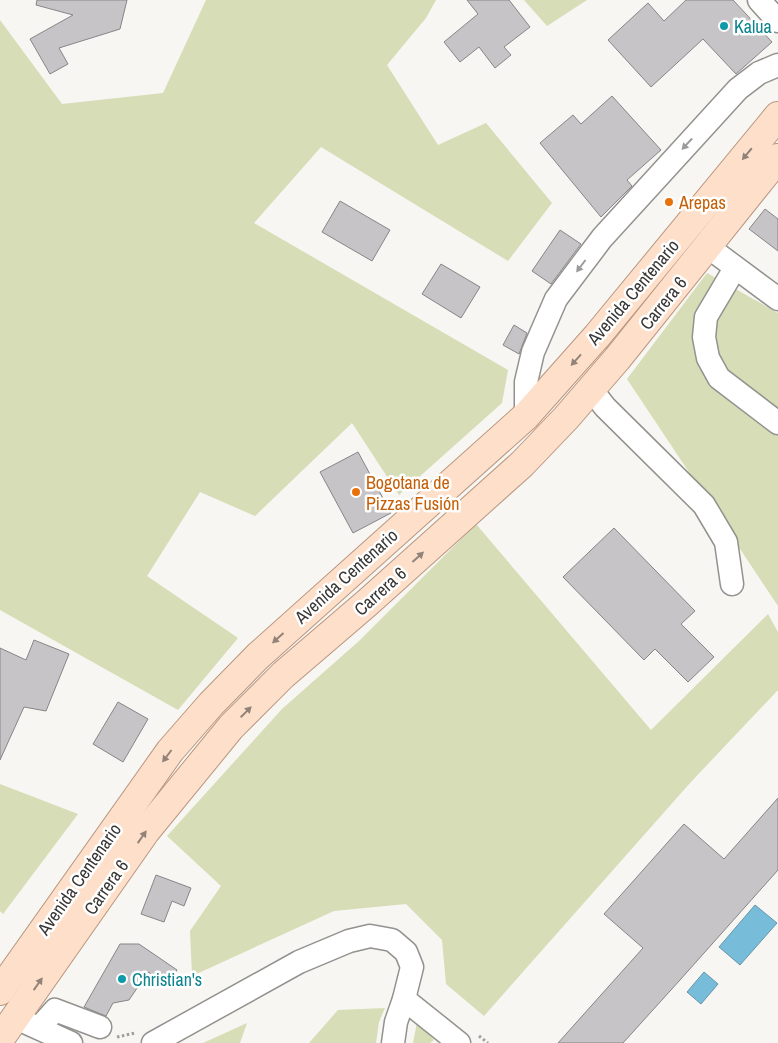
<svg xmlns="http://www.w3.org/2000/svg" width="778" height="1043" font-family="'Archivo Narrow',sans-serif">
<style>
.green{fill:#d7ddb6}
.water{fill:#77bdda;stroke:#6495a9}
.building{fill:#c7c4c7;stroke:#878588}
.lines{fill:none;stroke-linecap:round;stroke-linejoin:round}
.minor-casing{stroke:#93928e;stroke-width:25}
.major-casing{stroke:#b9967f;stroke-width:30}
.path{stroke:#a09f9c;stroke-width:3;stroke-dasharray:2.5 2.5;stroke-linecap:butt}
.minor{stroke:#fff;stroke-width:22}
.major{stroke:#fedfca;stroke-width:28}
.oneway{fill:#9c9b9a}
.oneway2{fill:#918379}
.culture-dot{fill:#0f9aa8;stroke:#fff;stroke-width:2}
.food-dot{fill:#e8710a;stroke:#fff;stroke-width:2}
.labels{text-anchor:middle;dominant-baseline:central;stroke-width:5;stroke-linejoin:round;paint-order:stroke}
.culture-label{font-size:18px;fill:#0d838f;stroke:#fff;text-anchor:start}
.food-label{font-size:18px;fill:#c56008;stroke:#fff;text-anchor:start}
.street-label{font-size:18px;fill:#383736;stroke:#fff}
</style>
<rect width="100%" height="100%" fill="#f7f6f2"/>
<!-- green -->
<g class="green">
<path d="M206,0H436L426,18L387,65L438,145L486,123L552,203L508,261L321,147L254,223L508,370L502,403L399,495L352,423L255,516L200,492L147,576L238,638L178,710L0,610V20L62,104L163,93Z"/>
<path d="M524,0H587L547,26Z"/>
<path d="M707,273L778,313V606L627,379Z"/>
<path d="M476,524L651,730L768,614L778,632V690L690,783L484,1016L446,984L442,940L406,904L334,911L192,976L190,931L221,886L167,836L282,709L359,641Z"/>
<path d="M0,784L78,814L3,914L0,911Z"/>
<path d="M385,1008L379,1022L376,1043H309L338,1010Z"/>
<path d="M417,1022L434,1040L430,1043H413Z"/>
<path d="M247,1023L240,1043H203Z"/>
</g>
<!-- water -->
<g class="water">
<path d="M755,905L777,923L740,965L719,947Z"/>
<path d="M704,972L718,984L701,1004L687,992Z"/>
</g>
<!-- building -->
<g class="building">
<path d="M37,0H127L120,29L59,48L68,64L50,74L30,39L73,15L36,5Z"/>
<path d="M467,0H509L530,27L504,47L511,55L495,68L479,47L460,62L444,42L478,14Z"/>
<path d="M686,0H733L772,42L736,74L703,39L651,87L608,40L648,3L664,21Z"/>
<path d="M612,96L661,150L627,180L632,186L601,217L540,143L573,115L581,124Z"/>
<path d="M340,201L390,230L372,261L322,232Z"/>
<path d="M765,209L778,219V251L749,229Z"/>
<path d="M560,230L581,244L551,284L532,271Z"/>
<path d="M441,264L480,287L461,318L422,294Z"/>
<path d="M514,325L527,333L519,354L503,345Z"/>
<path d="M358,452L391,513L353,533L320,472Z"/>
<path d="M614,528L695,611L681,624L714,657L688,682L655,649L644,660L563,577Z"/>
<path d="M34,640L69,654L46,711L24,707L0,760V648L26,660Z"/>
<path d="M118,702L148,719L123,762L93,744Z"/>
<path d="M778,798V870L680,980L623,1043H558L643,948L604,914L684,824L724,859Z"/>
<path d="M156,875L191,888L184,906L172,901L164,922L141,914Z"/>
<path d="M120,944H139L177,970L167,985L148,972L129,1000L113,1003L106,1016L84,1007Z"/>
</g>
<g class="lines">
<!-- minor casing -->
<g class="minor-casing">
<g id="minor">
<path d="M759,0L778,21"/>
<path d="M708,247L778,299"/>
<path d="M735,268L706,317L704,337L708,358L719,378L778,423"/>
<path d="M591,389L605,407L704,505L726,542L732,584"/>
<path d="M526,416V382L533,352L556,299L602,238L738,89L759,73L778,65"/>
<path d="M404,999L459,1043"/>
<path d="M27,1023L71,1043"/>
<path d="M39,1028L55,1010L100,1027"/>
<path d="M153,1043L299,962L349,941L370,936L392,940L406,952L412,967L404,999L396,1022L393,1043"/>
</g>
</g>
<!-- major casing -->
<g class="major-casing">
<g id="major">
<path d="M0,991L170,751L211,704L258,656L526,416L597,336L778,116"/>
<path d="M0,1039L146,831L231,727L283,675L367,603L522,464L566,418L617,359L778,158"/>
</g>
</g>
<!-- path -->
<g class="path">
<path d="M479,1036L488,1043"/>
<path d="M117,1037L135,1033"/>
</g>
<!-- minor -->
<use href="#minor" class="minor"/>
<!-- major -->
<use href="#major" class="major"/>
</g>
<!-- one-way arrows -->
<defs><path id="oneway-solid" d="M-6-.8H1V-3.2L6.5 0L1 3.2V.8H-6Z" transform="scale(1.25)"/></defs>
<g class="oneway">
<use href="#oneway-solid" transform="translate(687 144) rotate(133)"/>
<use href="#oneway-solid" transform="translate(581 266) rotate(127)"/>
</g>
<g class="oneway2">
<use href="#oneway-solid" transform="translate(747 154) rotate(130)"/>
<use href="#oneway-solid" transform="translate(576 360) rotate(132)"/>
<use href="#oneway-solid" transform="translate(418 557) rotate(-42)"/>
<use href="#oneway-solid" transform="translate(278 638) rotate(138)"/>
<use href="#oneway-solid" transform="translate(246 712) rotate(-45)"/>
<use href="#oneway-solid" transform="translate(167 756) rotate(127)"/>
<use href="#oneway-solid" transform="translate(142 837) rotate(-55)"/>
<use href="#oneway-solid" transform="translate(38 984) rotate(-55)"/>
</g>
<!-- markers -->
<g class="culture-dot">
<circle cx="724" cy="26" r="5"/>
<circle cx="122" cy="979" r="5"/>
</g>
<g class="food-dot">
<circle cx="669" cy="202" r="5"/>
<circle cx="356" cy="492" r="5"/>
</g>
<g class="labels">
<!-- culture labels -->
<g class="culture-label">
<text x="734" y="26">Kalua</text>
<text x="132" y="979">Christian's</text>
</g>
<!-- food labels -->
<g class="food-label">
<text x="679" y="202">Arepas</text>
<text x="366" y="482">Bogotana de<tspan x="366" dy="21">Pizzas Fusión</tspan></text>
</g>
<!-- street labels -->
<g class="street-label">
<text transform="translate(633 292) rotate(-50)">Avenida Centenario</text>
<text transform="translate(663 303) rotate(-51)">Carrera 6</text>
<text transform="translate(346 576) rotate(-42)">Avenida Centenario</text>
<text transform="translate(380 591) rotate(-42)">Carrera 6</text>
<text transform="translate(79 879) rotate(-55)">Avenida Centenario</text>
<text transform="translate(106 887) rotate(-55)">Carrera 6</text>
</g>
</g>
</svg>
